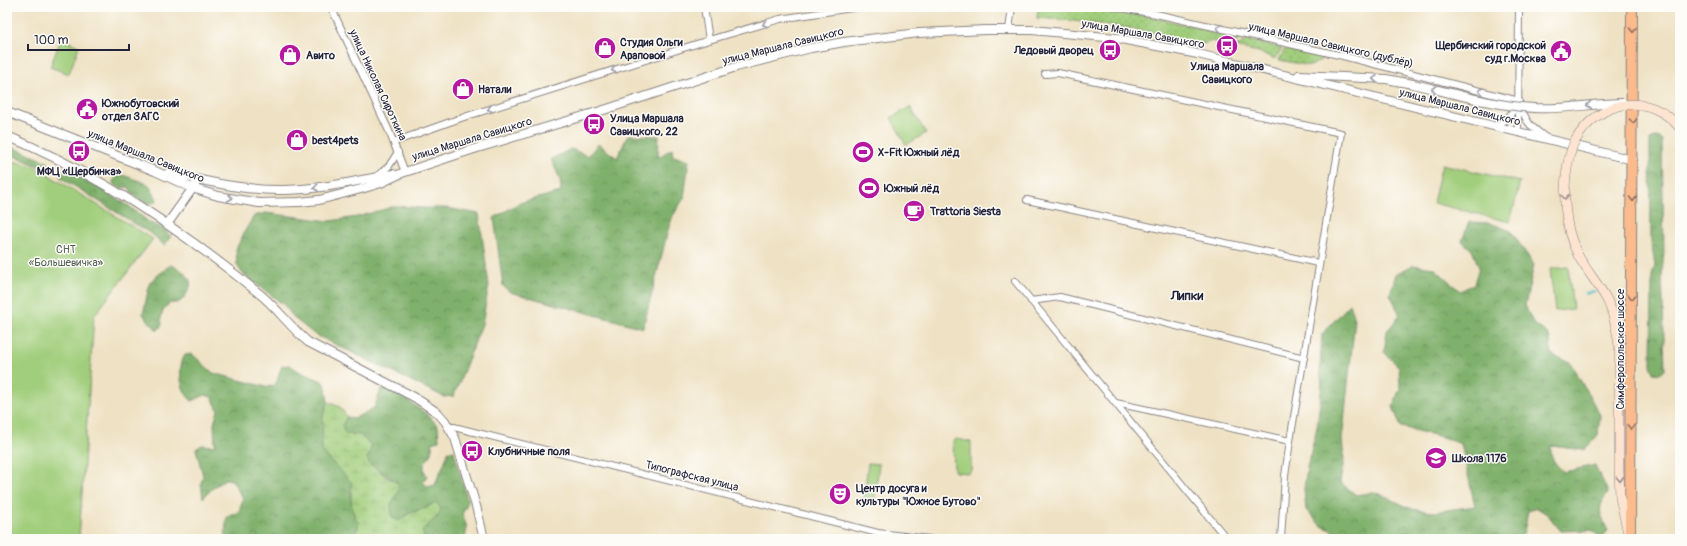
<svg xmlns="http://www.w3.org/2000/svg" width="1687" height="546" font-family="Pangolin,sans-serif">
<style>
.grass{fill:url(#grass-dots);stroke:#62785c}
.forest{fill:url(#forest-crowns);stroke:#516a54}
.wetland{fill:url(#wetland-marsh);stroke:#62785c}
.green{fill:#a1ce7c;stroke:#62785c}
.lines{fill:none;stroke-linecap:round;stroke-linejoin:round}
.stream{stroke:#4dbcc3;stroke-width:2}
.minor-casing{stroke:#888280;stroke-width:8}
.tertiary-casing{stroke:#888280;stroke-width:10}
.secondary-casing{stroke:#888280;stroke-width:10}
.primary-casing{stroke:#888280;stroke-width:12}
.minor{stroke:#fff;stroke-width:6}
.tertiary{stroke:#fff;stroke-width:8}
.secondary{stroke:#fde4d1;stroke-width:9}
.primary{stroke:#fbbb8d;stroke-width:10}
.tertiary-bridge-casing{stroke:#888280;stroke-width:10;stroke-linecap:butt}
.secondary-bridge-casing{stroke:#888280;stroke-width:10;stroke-linecap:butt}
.tertiary-bridge{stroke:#fff;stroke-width:8}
.secondary-bridge{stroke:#fde4d1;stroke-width:9}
.oneway{stroke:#9c9ca7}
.oneway2{stroke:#8e6e64}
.oneway3{stroke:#9a8d8e}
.labels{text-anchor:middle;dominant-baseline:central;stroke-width:3;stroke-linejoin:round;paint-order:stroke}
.street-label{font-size:11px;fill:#22223b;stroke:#fdfcf7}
.poi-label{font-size:11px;font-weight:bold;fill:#22223b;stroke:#fdfcf7;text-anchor:start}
.park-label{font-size:11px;fill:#4e5e52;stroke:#fdfcf7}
.quarter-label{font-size:13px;font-weight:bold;fill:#22223b;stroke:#fdfcf7}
</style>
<defs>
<pattern id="grass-dots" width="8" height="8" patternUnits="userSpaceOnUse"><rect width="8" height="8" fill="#a1ce7c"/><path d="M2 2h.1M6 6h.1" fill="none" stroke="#8ab16c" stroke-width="1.8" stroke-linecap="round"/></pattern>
<pattern id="forest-crowns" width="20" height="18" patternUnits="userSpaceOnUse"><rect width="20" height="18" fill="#80b16c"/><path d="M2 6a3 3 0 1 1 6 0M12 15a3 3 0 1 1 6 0" fill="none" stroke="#68905a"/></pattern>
<pattern id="wetland-marsh" width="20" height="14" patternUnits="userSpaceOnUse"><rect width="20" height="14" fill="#a1ce7c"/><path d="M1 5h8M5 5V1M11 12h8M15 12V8" fill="none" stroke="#8ab16c"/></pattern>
</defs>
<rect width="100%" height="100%" fill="#fdfcf7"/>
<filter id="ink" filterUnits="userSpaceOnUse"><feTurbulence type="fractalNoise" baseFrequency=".025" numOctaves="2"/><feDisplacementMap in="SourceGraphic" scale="8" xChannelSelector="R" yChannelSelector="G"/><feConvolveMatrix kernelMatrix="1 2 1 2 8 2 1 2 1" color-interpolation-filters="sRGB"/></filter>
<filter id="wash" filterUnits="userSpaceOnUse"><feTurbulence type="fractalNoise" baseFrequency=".012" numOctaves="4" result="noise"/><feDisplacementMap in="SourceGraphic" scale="16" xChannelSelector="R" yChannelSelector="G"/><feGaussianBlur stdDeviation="0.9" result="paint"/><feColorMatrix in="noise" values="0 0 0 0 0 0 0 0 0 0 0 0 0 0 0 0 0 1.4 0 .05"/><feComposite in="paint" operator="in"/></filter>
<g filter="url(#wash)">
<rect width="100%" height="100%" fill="#efe2c4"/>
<!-- grass -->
<g class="grass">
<path d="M1038,7C1053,7 1069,6 1084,7C1136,11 1190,26 1241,38L1232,45L1211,41C1201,48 1186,41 1176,38C1131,27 1083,21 1037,18Z"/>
<path d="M1247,40L1282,48L1275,59L1259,52L1236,47Z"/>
<path d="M1285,49L1324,58L1311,66L1279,60Z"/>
</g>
<!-- forest -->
<g class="forest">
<path d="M628,135L659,136L658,157L672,149L673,156L689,160L684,198L671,219L643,328L510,292L503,286L494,218L519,203L561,192L560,179L551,159L571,149L588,156L598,144L617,158Z"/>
<path d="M1658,137L1662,140L1664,254L1662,270L1665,370C1661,374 1659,374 1654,373L1651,366L1652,276L1655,265L1651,241L1650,147V140Z"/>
<path d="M7,145L48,162L49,166L46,169L7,153Z"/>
<path d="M62,171H70L77,175L129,206L150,223L164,228L171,237L166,242L165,246L153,235L60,177Z"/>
<path d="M117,173L148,184L156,197L157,201C151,206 139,201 134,196C131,194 131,190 129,187L121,188L114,185L113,182Z"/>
<path d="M395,206L425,208H447L479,214L489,285L482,324L454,396L444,397L314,334L295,319L284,305L242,273L237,265L236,249L246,229L254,216L266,213L330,221L357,217Z"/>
<path d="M1469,222L1490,223L1511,231L1534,265L1525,305L1533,323L1549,335L1552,355L1570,362L1600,415L1598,435L1584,450L1551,446C1550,458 1555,464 1564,472L1595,465C1599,475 1605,483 1608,493C1596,509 1600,514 1608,531L1600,537L1592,530L1561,531L1547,514L1537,508L1528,511L1524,532L1519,539H1415L1410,533L1388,534L1383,539H1344L1339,534L1320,525L1306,510L1304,489L1307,468L1317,427L1322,385L1320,369L1322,334L1350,304L1355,319L1342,440L1344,460L1340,482L1356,495L1375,492L1412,509L1433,512L1475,506L1461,444L1442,437L1401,427L1393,407L1400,388L1399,367L1384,352L1387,331L1400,315L1390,294L1396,274L1413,265L1434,268L1460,291L1474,284L1479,267L1472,250L1462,241Z"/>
<path d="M170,265C178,267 193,276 190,287C190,289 188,291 187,293C182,301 180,304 170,303C162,310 160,315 162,325L157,331C153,324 147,321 143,314L150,282Z"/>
<path d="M192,354L213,373L266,387L274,386C279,380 278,374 282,366L289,365L302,373L322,381L326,387L328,402L323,416L322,451L352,483C351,498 349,511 359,523L357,530L351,539H226L225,532L227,517L239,512L243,499L232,480L225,479L213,488L203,498L201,483L203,476L196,449L202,445L215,446L214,424L218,410L212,397L205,395L192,401C180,391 177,368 185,355Z"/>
<path d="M382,388L400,395L429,416L438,426L439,440L433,443L430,457L424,463V470L427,476L423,482L428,487L435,485C439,472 445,465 448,451H454L468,502L462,514L467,527L465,539H425L422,530L438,516L430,504L425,509L410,512L399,521L392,518L391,504L398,492L394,479C383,476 381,468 370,465L366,458L370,453L371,445L360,435H346C341,428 342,423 347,417L355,418L374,408Z"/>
</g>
<!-- wetland -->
<path class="wetland" d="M328,402L340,407L347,417C342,423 341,428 346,434L360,435L371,445L370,453L367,458L370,465C380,468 380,474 388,478C393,480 395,481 399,485L398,492L391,504L392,518L399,521C410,512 410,513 423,509C429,508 429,504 437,503L441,509L438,516L422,530L425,539H351L357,530L359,523C349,510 351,498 352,483L322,451L323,416Z"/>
<!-- green -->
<g class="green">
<path d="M61,39L79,46L69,74L50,67Z"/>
<path d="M910,107L926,133L906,145L891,118Z"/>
<path d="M7,160L34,166L153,239L94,316L79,539L7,538Z"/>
<path d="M1442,164L1520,182L1510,222L1433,203Z"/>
<path d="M1568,267L1573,309L1555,311L1550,269Z"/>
<path d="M956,439L971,442V470L969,473L955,472L954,470L953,441Z"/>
<path d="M868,463L879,464L875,498L864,497Z"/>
</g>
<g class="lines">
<!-- stream -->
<path class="stream" d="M1586,294L1595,291"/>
</g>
</g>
<g filter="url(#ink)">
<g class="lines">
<!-- minor casing -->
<g class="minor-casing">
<g id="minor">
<path d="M331,7L389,131L405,172"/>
<path d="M704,7L709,40"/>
<path d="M1115,7L1156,14L1343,56L1519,101"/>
<path d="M1009,30L1012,7"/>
<path d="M1045,74L1058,73L1341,133L1290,441L1285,476L1281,539"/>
<path d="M1521,106C1527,125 1531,126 1546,138"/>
<path d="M1495,127L1507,119L1518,104"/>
<path d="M1518,132L1519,7"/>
<path d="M394,142L461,118L709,40L780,19L858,7"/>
<path d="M377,176L389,166L398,152"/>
<path d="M1027,200L1318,263"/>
<path d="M1015,281L1227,539"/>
<path d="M1031,301L1060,297L1304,358"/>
<path d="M1116,403L1290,441"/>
<path d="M450,428L454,427L878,533L930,539"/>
</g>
</g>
<!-- tertiary casing -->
<g class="tertiary-casing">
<g id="tertiary">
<path d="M1299,75L1386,79L1413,84"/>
<path d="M7,112L155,171L192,188L218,196L259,203L299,202L319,200L361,189L381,183L402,173L471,150L607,109L736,67L811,48L844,42L919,33L986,30H1032L1116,38L1198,54L1633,160"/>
<path d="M7,136C100,174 184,232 261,295C278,309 291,328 308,342L414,397L438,413L445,421L455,438L476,506L484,539"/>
<path d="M168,173C206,181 245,191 285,190C322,189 357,181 393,174"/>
<path d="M168,223L195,185"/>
</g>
</g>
<!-- secondary casing -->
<g class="secondary-casing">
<path id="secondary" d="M1569,158C1562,190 1563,227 1579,257C1587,271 1598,284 1606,298C1614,313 1617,330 1619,346V469L1620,498L1628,533"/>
</g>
<!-- primary casing -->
<g class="primary-casing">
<path id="primary" d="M1630,539L1632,7"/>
</g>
<!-- minor -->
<use href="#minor" class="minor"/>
<!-- tertiary -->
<use href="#tertiary" class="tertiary"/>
<!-- secondary -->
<use href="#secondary" class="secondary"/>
<!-- primary -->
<use href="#primary" class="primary"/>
<!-- tertiary-bridge casing -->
<g class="tertiary-bridge-casing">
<path id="tertiary-bridge" d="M1413,84C1452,93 1495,106 1534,108C1564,110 1594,103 1623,103"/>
</g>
<!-- secondary-bridge casing -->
<g class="secondary-bridge-casing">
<path id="secondary-bridge" d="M1569,158C1571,152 1572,146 1575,141C1598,100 1649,90 1680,128"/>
</g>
<!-- tertiary-bridge -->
<use href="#tertiary-bridge" class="tertiary-bridge"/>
<!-- secondary-bridge -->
<use href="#secondary-bridge" class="secondary-bridge"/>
</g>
<!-- one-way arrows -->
<defs><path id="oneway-chevron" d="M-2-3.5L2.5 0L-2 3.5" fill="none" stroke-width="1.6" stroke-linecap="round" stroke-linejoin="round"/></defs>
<g class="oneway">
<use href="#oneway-chevron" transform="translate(765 24) rotate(164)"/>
<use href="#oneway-chevron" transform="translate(1219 28) rotate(-167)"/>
<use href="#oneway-chevron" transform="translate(614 70) rotate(162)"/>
<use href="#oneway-chevron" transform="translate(1375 79) rotate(-177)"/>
<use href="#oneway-chevron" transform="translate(1434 89) rotate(-167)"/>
<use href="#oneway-chevron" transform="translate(1481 91) rotate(-166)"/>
<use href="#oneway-chevron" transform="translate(1589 105) rotate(174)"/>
<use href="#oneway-chevron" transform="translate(490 109) rotate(163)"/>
<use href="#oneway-chevron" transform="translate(316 188) rotate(174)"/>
<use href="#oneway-chevron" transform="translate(230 198) rotate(11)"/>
</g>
<g class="oneway2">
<use href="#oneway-chevron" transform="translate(1633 30) rotate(89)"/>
<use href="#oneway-chevron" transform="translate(1633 121) rotate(90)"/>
<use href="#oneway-chevron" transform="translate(1633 199) rotate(90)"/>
<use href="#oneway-chevron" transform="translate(1632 297) rotate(90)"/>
<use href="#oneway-chevron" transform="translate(1631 427) rotate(90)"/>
</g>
<g class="oneway3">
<use href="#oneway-chevron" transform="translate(1565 197) rotate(87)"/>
<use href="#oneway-chevron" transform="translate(1620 479) rotate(87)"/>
</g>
</g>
<!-- icons -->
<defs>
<g id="bus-disc" transform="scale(1.15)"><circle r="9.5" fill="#b5179e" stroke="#fdfcf7"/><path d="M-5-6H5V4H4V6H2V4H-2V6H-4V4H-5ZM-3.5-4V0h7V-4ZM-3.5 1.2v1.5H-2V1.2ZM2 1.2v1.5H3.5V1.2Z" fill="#fff"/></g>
<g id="shop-disc" transform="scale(1.15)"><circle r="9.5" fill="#b5179e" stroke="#fdfcf7"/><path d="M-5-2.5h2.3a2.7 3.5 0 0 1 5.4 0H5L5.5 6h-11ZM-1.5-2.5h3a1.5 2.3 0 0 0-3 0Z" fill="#fff"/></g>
<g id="civic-disc" transform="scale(1.15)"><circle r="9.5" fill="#b5179e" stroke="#fdfcf7"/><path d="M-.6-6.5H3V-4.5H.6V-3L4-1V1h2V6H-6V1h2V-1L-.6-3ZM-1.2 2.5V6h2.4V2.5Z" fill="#fff"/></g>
<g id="stadium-disc" transform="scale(1.15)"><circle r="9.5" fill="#b5179e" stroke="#fdfcf7"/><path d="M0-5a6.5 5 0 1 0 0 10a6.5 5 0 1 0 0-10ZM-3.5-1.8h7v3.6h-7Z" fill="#fff"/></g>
<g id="cafe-disc" transform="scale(1.15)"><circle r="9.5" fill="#b5179e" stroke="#fdfcf7"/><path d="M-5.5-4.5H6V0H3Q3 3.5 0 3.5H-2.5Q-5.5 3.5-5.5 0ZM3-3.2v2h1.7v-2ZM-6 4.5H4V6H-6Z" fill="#fff"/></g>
<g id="school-disc" transform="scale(1.15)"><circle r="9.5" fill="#b5179e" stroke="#fdfcf7"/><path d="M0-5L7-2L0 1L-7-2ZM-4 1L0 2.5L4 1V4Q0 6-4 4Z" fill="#fff"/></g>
<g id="theatre-disc" transform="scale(1.15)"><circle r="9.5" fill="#b5179e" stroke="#fdfcf7"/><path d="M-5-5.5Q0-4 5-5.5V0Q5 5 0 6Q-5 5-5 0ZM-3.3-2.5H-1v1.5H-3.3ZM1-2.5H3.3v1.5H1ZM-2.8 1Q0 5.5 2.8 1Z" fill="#fff"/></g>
</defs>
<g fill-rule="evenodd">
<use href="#bus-disc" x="1227" y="46"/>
<use href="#shop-disc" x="605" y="48"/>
<use href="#bus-disc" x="1110" y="50"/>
<use href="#civic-disc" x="1561" y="51"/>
<use href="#shop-disc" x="290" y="55"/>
<use href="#shop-disc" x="463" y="89"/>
<use href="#civic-disc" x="87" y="109"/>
<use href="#bus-disc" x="594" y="124"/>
<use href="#shop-disc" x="297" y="140"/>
<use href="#bus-disc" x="79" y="151"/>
<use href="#stadium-disc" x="863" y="152"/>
<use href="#stadium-disc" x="869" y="188"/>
<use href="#cafe-disc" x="914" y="211"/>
<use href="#bus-disc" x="472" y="451"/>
<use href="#school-disc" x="1436" y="458"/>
<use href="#theatre-disc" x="840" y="494"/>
</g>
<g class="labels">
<!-- street labels -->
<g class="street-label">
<text transform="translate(1143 34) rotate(10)">улица Маршала Савицкого</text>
<text transform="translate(1331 45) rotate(13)">улица Маршала Савицкого (дублёр)</text>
<text transform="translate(783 46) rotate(-14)">улица Маршала Савицкого</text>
<text transform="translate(378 85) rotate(65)">улица Николая Сироткина</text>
<text transform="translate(1460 107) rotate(14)">улица Маршала Савицкого</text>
<text transform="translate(472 139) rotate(-17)">улица Маршала Савицкого</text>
<text transform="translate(146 156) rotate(22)">улица Маршала Савицкого</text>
<text transform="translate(1620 349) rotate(-90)">Симферопольское шоссе</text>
<text transform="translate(692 476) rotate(14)">Типографская улица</text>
</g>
<!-- poi labels -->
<g class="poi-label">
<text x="620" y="42">Студия Ольги<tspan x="620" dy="13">Араповой</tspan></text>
<text x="1546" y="45" text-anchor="end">Щербинский городской<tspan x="1546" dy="13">суд г.Москва</tspan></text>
<text x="1094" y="50" text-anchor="end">Ледовый дворец</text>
<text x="306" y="55">Авито</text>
<text x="1227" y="66" text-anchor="middle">Улица Маршала<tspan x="1227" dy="13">Савицкого</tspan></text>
<text x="478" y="89">Натали</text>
<text x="102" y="103">Южнобутовский<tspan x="102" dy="13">отдел ЗАГС</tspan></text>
<text x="610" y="118">Улица Маршала<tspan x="610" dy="13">Савицкого, 22</tspan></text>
<text x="312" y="140">best4pets</text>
<text x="878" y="152">X-Fit Южный лёд</text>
<text x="79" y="171" text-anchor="middle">МФЦ «Щербинка»</text>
<text x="884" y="188">Южный лёд</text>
<text x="930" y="211">Trattoria Siesta</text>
<text x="488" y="451">Клубничные поля</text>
<text x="1452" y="458">Школа 1176</text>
<text x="856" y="488">Центр досуга и<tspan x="856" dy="13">культуры "Южное Бутово"</tspan></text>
</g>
<!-- park labels -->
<g class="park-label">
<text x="66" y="249">СНТ<tspan x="66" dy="13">«Большевичка»</tspan></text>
</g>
<!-- quarter labels -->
<g class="quarter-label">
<text x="1187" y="296">Липки</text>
</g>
</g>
<!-- margin -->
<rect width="1687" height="546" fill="none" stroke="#fdfcf7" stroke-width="24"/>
<!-- scale -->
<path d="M28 44v6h101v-6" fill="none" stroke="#22223b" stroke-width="2"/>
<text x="34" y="44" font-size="12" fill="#22223b" stroke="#fdfcf7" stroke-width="3" paint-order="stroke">100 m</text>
</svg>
